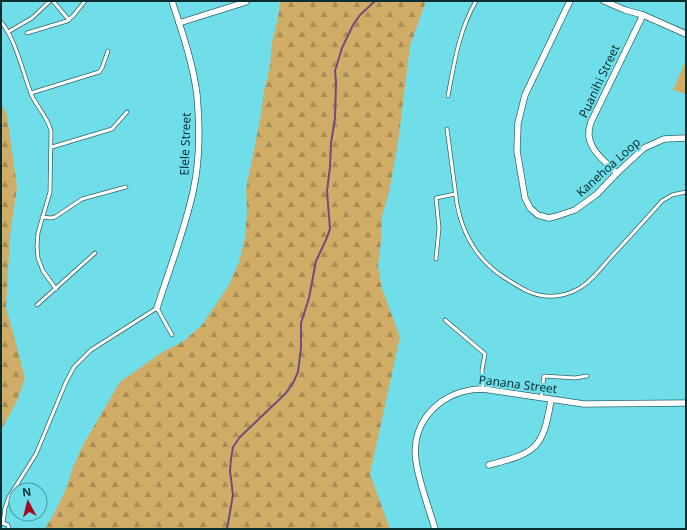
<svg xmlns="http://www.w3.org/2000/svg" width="687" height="530" font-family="'Noto Sans',sans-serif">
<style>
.green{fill:#d0ad67}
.forest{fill:url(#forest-firs)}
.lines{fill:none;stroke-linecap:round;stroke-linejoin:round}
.stream{stroke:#6f4b7f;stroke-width:2}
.service-casing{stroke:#2c676d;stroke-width:4.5}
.minor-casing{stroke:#2c676d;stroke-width:7}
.service{stroke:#fff;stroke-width:3}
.minor{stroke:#fff;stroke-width:5.5}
.labels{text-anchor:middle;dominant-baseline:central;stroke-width:4;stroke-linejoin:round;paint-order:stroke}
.street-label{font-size:12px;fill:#082e31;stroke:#6fdee9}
</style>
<defs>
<pattern id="forest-firs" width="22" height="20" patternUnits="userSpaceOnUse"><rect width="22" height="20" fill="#d0ad67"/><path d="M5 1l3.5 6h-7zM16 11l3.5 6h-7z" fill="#a78d55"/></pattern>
</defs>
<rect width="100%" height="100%" fill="#6fdee9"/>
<!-- green -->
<path class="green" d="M686,60V94L673,90Z"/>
<!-- forest -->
<g class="forest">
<path d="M280,1H426L410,46L398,143L389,192L382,216L381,241L378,266L382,289L400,337L370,474L390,529H45L55,512L66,489L73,467L83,445L120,382L161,353L184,341L202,325L229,285L239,262L245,237L247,213L246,189L261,115L264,91L270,66L272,42L278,18Z"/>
<path d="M1,103L7,115L17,187L10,236L6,308L13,332L25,378L17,401L1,430Z"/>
</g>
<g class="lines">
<!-- stream -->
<path class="stream" d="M227,529L233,495L230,471L231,459L233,447L240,437L286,393L293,383L298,372L301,348V323L309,298L316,261L326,240L330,229L327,191L330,167L331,143L335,118L336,82L335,71L342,48L353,25L360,15L375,1"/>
<!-- service casing -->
<g class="service-casing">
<g id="service">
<path d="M53,1L69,20"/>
<path d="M1,22C16,39 23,74 32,96C38,108 48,118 51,131L50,192L38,233L37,246L38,258L43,271L56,289"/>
<path d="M8,32L32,18L50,1"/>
<path d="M27,33L67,21L73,16L85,1"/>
<path d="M31,93L99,72L102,68L108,51"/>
<path d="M448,96C454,64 459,30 476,1"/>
<path d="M447,129L457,204C463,236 478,261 505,278C518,286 530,295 546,296C557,297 569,294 578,289C591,282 601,268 611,257C628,239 645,220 662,201L672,195L686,192"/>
<path d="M52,147L112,129L127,112"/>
<path d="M42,217L51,218L55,217L82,199L126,187"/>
<path d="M436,259L439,228L436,198L455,194"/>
<path d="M37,305L95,253"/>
<path d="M445,320L485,354L482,370L483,389"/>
<path d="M541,398L544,376L575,378L587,376"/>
<path d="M2,523L8,525L9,529"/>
<path d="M3,523L5,508L9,497L36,454L66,382L74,367L91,350L157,308L172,335"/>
</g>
</g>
<!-- minor casing -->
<g class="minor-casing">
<g id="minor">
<path d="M570,1L525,95L518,123L517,151L525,198L530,208L538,215L549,218L557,216L575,210L597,194L617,173L644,148L664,139L686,138"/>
<path d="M604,1L625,10L643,15L686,34"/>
<path d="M179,23L246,2"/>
<path d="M617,173C602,159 582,145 591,122L643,15"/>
<path d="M157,308C169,270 184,232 193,192C200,161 200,127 197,95C193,63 182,32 172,1"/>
<path d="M489,465C536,453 543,449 551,400"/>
<path d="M435,529C429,508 419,483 416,461C410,420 443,389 483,389L584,404L686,403"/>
</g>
</g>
<!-- service -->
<use href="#service" class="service"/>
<!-- minor -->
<use href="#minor" class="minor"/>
</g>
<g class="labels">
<!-- street labels -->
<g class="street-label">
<text transform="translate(599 81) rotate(-65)">Puanihi Street</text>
<text transform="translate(185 144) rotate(-88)">Elele Street</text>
<text transform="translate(608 167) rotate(-42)">Kanehoa Loop</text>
<text transform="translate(518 384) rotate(7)">Panana Street</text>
</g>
</g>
<!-- border -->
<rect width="687" height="530" fill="none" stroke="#082e31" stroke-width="4"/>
<!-- north arrow -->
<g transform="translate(28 502) rotate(353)"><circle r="19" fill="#6fdee9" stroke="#46989f"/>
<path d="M0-3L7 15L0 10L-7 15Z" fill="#a50b1f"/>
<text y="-6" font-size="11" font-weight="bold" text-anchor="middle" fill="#082e31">N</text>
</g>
</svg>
